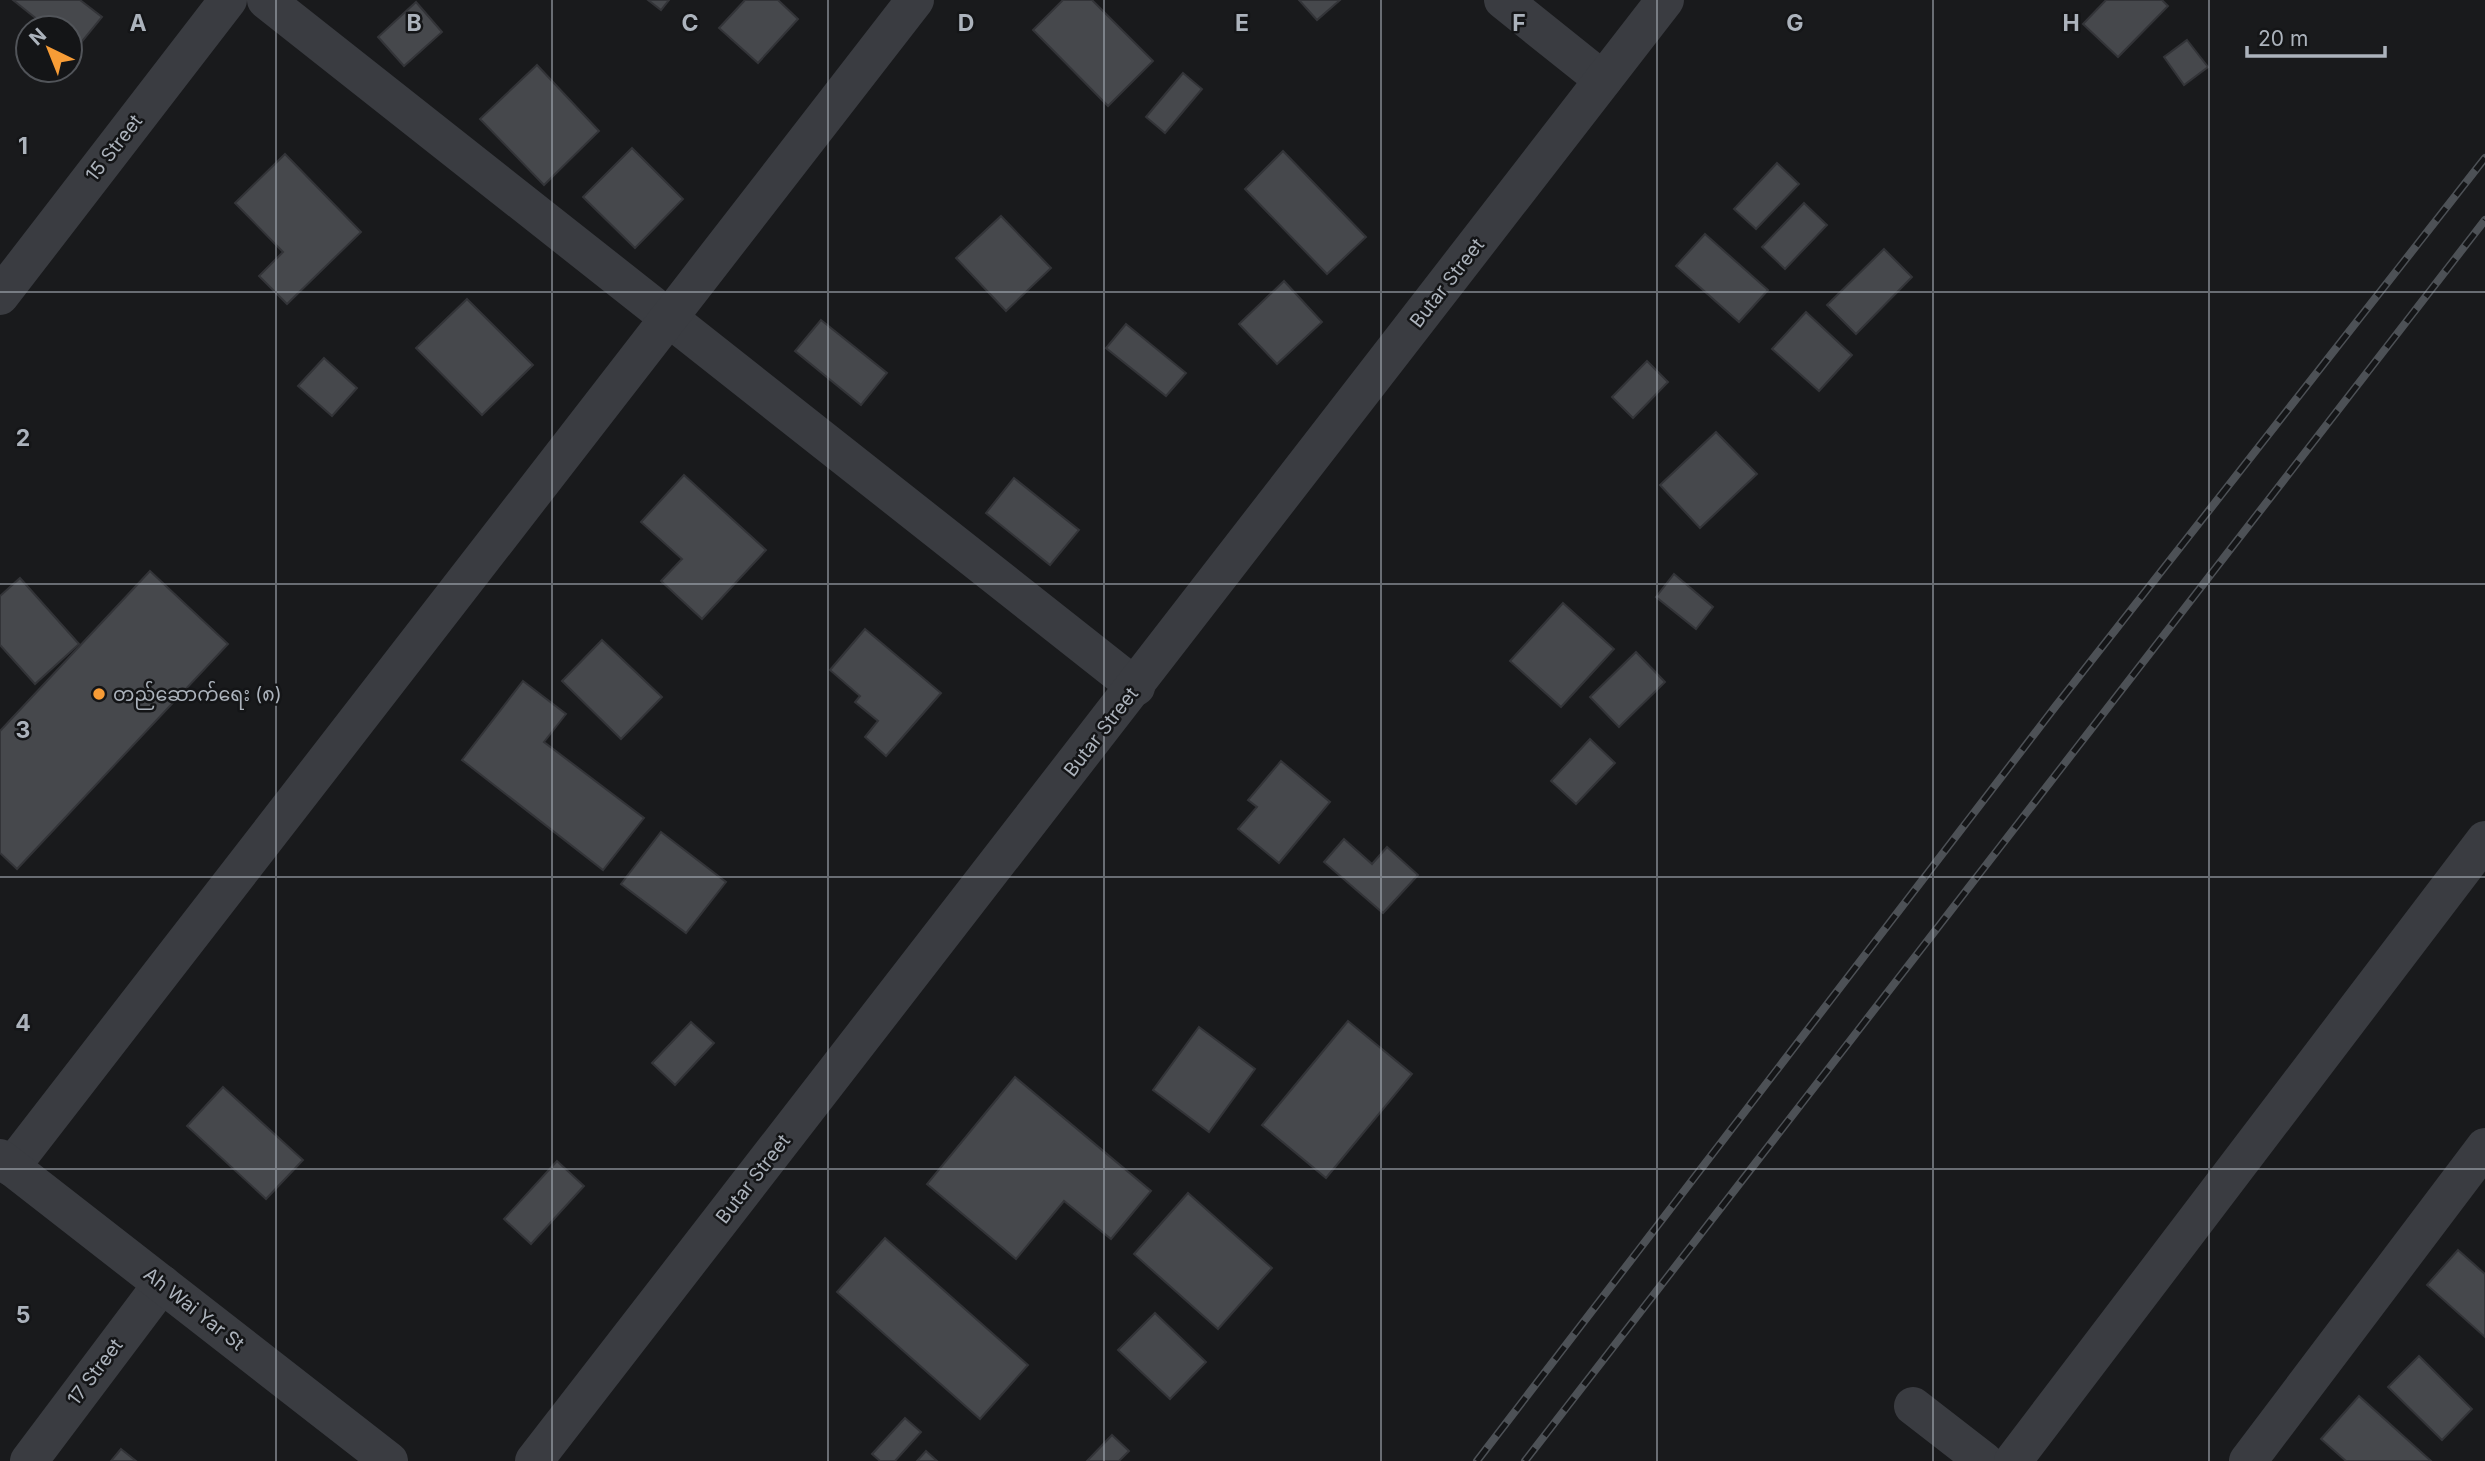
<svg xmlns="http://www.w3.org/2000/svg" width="2485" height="1461" font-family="Inter,'Noto Sans Myanmar',sans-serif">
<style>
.building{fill:#46484c;stroke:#333438;stroke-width:2}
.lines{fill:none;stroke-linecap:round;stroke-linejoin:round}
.minor{stroke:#3a3c41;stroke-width:38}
.tertiary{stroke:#3a3c41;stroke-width:38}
.rail-casing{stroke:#4d5156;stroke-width:8}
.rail{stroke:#141517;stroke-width:5;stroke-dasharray:16;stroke-linecap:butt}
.grid{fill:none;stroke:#acb3bc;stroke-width:2;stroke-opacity:0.55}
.poi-dot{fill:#f79c36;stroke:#141517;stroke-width:2.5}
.labels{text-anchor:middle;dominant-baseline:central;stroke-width:5;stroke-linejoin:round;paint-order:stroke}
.street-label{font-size:19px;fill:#acb3bc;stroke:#141517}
.poi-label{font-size:19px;fill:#acb3bc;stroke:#141517;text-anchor:start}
.grid-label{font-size:23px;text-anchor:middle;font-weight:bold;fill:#acb3bc;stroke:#141517;stroke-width:5;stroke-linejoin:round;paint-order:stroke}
</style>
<rect width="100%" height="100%" fill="#191a1c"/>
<g class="building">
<path d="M13 0H80L102 17 75 50 70 45V28H48Z"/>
<path d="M648 0H669L661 10Z"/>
<path d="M745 0H778L798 19 758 63 719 28Z"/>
<path d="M1063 0H1092L1153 61 1108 106 1033 30Z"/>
<path d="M1299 0H1340L1317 20Z"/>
<path d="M2106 0H2162L2168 6 2118 57 2083 24Z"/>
<path d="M416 2 442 32 404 66 378 37Z"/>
<path d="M2187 40 2208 67 2184 85 2164 57Z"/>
<path d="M537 65 599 131 544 185 480 119Z"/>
<path d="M1183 73 1202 89 1165 133 1146 117Z"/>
<path d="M632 148 683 199 635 248 583 197Z"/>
<path d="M1283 151 1366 237 1327 274 1245 189Z"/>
<path d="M285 154 361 232 287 304 259 276 283 252 235 203Z"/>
<path d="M1777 163 1799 184 1756 229 1734 209Z"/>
<path d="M1804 203 1827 225 1785 269 1762 247Z"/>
<path d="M1001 216 1051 268 1006 311 956 258Z"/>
<path d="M1705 234 1768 290 1739 322 1676 266Z"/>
<path d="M1884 249 1912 277 1856 334 1827 305Z"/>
<path d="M1284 281 1322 322 1277 364 1239 324Z"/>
<path d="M467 299 533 365 482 415 416 348Z"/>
<path d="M1806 312 1852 355 1819 391 1772 349Z"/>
<path d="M821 320 887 373 861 405 795 351Z"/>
<path d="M1126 324 1186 373 1166 396 1106 348Z"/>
<path d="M324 358 357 388 332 416 298 386Z"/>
<path d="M1647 361 1668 382 1633 418 1612 397Z"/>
<path d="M1716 432 1757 474 1700 528 1660 485Z"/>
<path d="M684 475 766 550 702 619 661 581 682 559 641 522Z"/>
<path d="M1014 478 1079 530 1050 565 986 513Z"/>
<path d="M150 571 228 644 17 869 0 853V731Z"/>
<path d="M1674 574 1713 607 1696 629 1656 597Z"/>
<path d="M20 578 79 644 35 684 0 645V596Z"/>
<path d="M1563 603 1614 649 1561 707 1510 661Z"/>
<path d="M865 629 941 693 886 756 865 737 878 721 855 702 860 696 830 670Z"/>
<path d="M602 640 662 697 621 739 562 681Z"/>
<path d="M1636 652 1665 682 1619 727 1590 697Z"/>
<path d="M523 681 566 714 544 742 644 818 603 870 462 760Z"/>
<path d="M1590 739 1615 763 1576 804 1551 781Z"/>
<path d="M1281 761 1330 802 1279 863 1238 829 1257 807 1248 800Z"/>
<path d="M661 832 726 882 686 933 621 884Z"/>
<path d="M1344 839 1372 864 1387 847 1418 875 1383 913 1324 862Z"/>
<path d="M1348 1021 1412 1074 1326 1178 1262 1125Z"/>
<path d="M691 1022 714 1043 675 1085 652 1063Z"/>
<path d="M1199 1027 1255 1069 1209 1132 1153 1090Z"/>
<path d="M1015 1077 1151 1191 1111 1239 1064 1201 1016 1259 927 1184Z"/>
<path d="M223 1087 303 1160 266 1199 187 1126Z"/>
<path d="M557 1161 584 1186 531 1244 504 1219Z"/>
<path d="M1188 1193 1272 1268 1218 1329 1134 1254Z"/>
<path d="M885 1238 1028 1365 980 1419 837 1292Z"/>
<path d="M2458 1250 2485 1274V1337L2427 1285Z"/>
<path d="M1155 1313 1206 1362 1170 1399 1118 1350Z"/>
<path d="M2419 1356 2472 1409 2442 1440 2388 1387Z"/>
<path d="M2359 1396 2431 1461H2346L2321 1439Z"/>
<path d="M905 1418 921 1432 895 1461H880L872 1454Z"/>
<path d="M1112 1435 1129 1451 1119 1461H1087Z"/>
<path d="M121 1449 136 1461H111Z"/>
<path d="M926 1451 937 1461H917Z"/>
</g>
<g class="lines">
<g class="minor">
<path d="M266 0 1136 687"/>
<path d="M1503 0 1603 80"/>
<path d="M0 296 228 0"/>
<path d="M11 1167 915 0"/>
<path d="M1913 1406 1984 1461"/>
<path d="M29 1461 162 1284"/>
<path d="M534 1461 1665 0"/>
<path d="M2013 1461 2485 840"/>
<path d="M2248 1461 2485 1147"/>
</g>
<path class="tertiary" d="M0 1158 389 1461"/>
<defs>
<g id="rail">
<path d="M1477 1461 2055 707 2485 158"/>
<path d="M1525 1461 2485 220"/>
</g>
</defs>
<use href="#rail" class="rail-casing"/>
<use href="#rail" class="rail"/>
</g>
<path class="grid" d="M276 0V1461M552 0V1461M828 0V1461M1104 0V1461M1381 0V1461M1657 0V1461M1933 0V1461M2209 0V1461M0 292H2485M0 584H2485M0 877H2485M0 1169H2485"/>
<circle class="poi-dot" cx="99" cy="694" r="7"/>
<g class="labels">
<g class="street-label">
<text transform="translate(114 148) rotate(-52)">15 Street</text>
<text transform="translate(1447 283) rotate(-52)">Butar Street</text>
<text transform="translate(1101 732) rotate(-52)">Butar Street</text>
<text transform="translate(753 1179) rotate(-52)">Butar Street</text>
<text transform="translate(194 1309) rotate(38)">Ah Wai Yar St</text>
<text transform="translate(95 1372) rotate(-53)">17 Street</text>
</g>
<g class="poi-label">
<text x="113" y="694">တည်ဆောက်ရေး (၈)</text>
</g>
</g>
<g class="grid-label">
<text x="138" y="31">A</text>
<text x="414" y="31">B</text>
<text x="690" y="31">C</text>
<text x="966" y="31">D</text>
<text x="1242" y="31">E</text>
<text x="1519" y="31">F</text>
<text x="1795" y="31">G</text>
<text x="2071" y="31">H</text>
<text x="23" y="154">1</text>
<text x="23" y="446">2</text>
<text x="23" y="738">3</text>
<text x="23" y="1031">4</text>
<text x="23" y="1323">5</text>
</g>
<g transform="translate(49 49) rotate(317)"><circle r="33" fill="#141517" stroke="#515459" stroke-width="2"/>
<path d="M0-5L12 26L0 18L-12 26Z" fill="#f79c36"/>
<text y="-10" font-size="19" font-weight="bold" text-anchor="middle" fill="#acb3bc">N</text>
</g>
<path d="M2247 46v10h138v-10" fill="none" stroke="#acb3bc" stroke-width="3.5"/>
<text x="2258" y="46" font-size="21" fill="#acb3bc" stroke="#141517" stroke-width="5" paint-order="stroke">20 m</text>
</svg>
